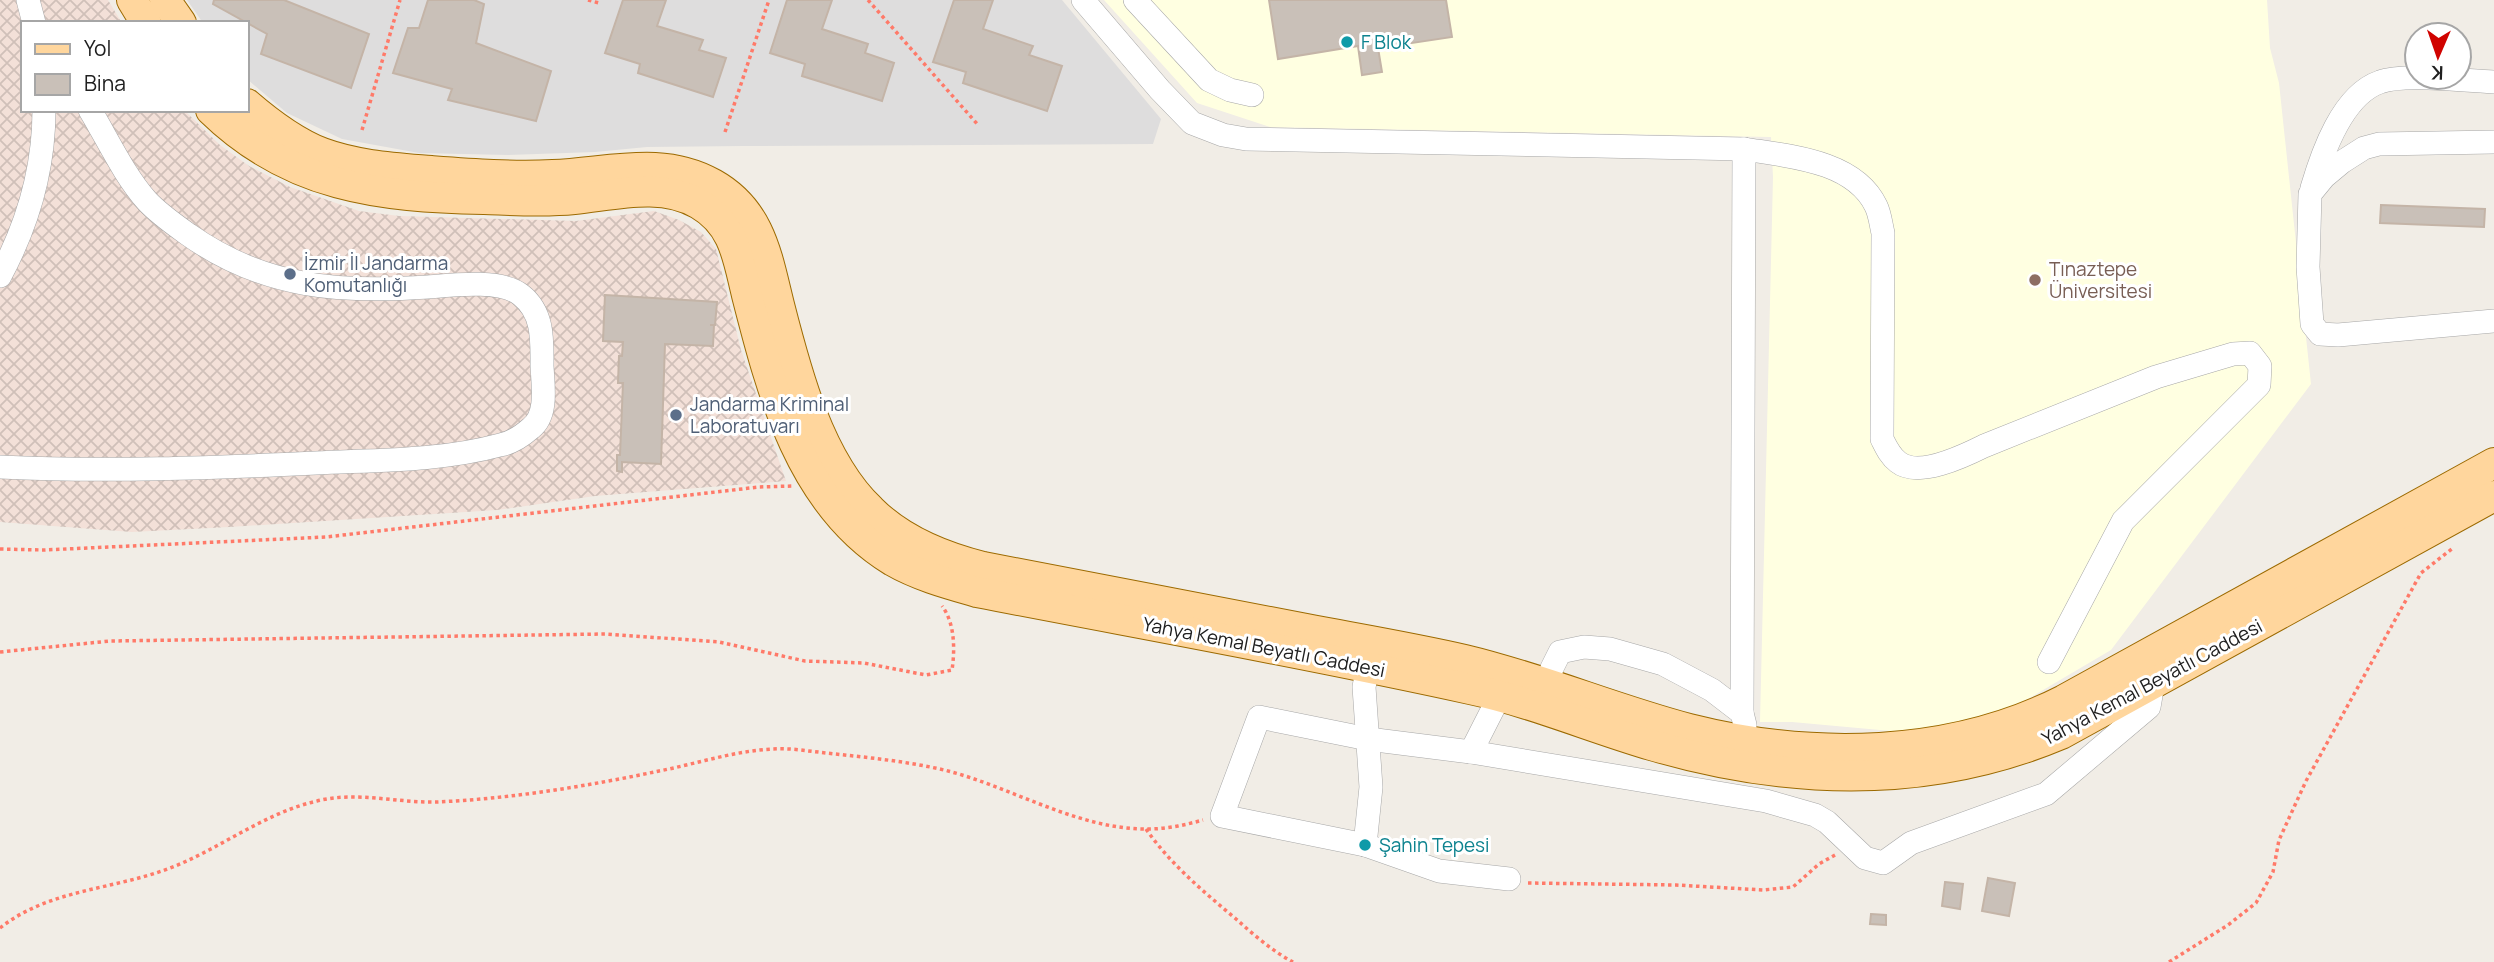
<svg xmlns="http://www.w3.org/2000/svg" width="2494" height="962" font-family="Manrope,sans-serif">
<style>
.residential{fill:#dedddd}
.education{fill:#ffffe1}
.military{fill:url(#military-cross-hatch)}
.building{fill:#c9c0b8;stroke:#c4b4a7;stroke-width:2}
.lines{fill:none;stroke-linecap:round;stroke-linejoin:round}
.minor-casing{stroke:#a7a7a7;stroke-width:24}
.major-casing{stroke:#9c6a00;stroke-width:32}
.path{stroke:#ff7a69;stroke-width:3.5;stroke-dasharray:3.5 3.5;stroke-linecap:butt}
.minor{stroke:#fff;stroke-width:23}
.major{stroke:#ffd69d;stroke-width:30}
.culture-dot{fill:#0f9aa8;stroke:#fff;stroke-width:2.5}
.service-dot{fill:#5c6f8a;stroke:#fff;stroke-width:2.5}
.education-dot{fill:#8d6e63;stroke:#fff;stroke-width:2.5}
.labels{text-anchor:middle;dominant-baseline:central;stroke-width:6;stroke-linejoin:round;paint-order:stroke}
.culture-label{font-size:19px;fill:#0d838f;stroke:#fff;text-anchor:start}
.service-label{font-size:19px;fill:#4e5e75;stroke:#fff;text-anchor:start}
.education-label{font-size:19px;fill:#785e54;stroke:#fff;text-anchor:start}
.street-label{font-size:19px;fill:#202020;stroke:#fff}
</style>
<defs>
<pattern id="military-cross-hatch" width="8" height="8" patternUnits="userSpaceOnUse" patternTransform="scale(1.75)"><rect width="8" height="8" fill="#f3e0d8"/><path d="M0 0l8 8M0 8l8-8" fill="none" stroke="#d0c0b9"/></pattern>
</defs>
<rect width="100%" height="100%" fill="#f1ede6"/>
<path class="residential" d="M187 0H1062L1161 119 1153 144 743 146 647 147 595 152 508 155 419 153 342 139 287 113 247 79V23H203Z"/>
<path class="education" d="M1104 0H2267L2270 48 2279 83 2311 384 2111 650 1997 717 1902 732 1792 722H1760L1773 177 1771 137 1270 127 1197 103Z"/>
<path class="military" d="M0 0H108L122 23H23V110H184L220 145 249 166 290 187 359 211 399 216 576 221 654 211 679 220 701 232 716 249 741 350 786 481 595 496 497 510 229 527 132 532 0 522Z"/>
<g class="building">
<path d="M214 0H284L369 34 351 88 261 54 267 34 213 4Z"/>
<path d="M428 0H474L484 4 476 43 551 71 536 121 448 100 452 89 393 73 408 28H419Z"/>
<path d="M623 0H666L657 26 703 40 699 50 726 58 713 97 638 73 640 64 605 53Z"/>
<path d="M787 0H832L822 29 868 44 865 53 894 63 882 101 802 76 805 64 770 53Z"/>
<path d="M954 0H993L983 29 1033 46 1029 55 1062 66 1047 111 963 83 966 72 933 62Z"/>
<path d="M1269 0H1446L1452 37 1378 48 1382 72 1362 75 1358 46 1278 59Z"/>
<path d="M2381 205 2485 209 2484 227 2380 223Z"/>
<path d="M605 295 717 302 715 325H710H714L713 346 665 344 661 464 622 462V472L617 471V455H620L623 383H618L619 356H622L623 342 603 341Z"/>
<path d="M1988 878 2015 883 2009 916 1982 911Z"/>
<path d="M1945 882 1963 884 1960 909 1942 906Z"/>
<path d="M1871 914 1886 915V925L1870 924Z"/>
</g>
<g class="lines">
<defs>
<g id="minor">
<path d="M28 0 34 23"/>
<path d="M1083 0 1160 90 1192 123 1223 135 1246 139 1744 149C1787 156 1854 160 1876 206 1880 214 1881 225 1883 233L1882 439C1886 447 1890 456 1898 462 1918 478 1964 456 1984 446L2156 377 2233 354 2250 353 2260 366 2259 385 2123 521 2049 662"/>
<path d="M1135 0 1209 80 1230 90 1252 95"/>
<path d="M2494 142 2379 144 2364 148 2342 162 2324 177 2310 194 2308 267 2312 324 2320 334 2338 335 2494 321"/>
<path d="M2312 188C2322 154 2342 95 2380 82 2404 73 2466 81 2494 82"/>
<path d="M0 276C28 224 44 171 44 110"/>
<path d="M0 467C105 472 211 468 316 463 377 460 441 461 500 445 511 443 522 436 531 428 548 415 543 386 542 366 542 341 544 313 521 295 502 279 452 285 428 287 339 293 264 288 189 235 175 225 159 214 147 201 124 175 108 140 90 110"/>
<path d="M1544 698 1552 668 1560 652 1584 647 1610 649 1663 664 1712 690 1742 713 1745 725"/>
<path d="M1742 713 1744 149"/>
<path d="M1471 752 1500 695"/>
<path d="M1365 845 1371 787 1364 687 1368 666"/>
<path d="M1509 879 1439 871 1365 845 1222 816 1259 717 1368 739 1471 752 1766 801 1815 815 1827 822 1865 858 1883 863 1911 843 2046 794 2149 707 2153 684"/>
</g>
<g id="major">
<path d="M132 0 146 23"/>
<path d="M165 0 181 23"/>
<path d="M247 104C269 123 294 142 322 153 357 166 395 168 431 171 472 174 512 177 553 175 608 173 662 155 713 184 761 211 767 257 779 305 796 372 819 461 871 510 901 540 943 557 983 567 1091 588 1198 608 1306 629 1359 639 1413 648 1465 660 1541 678 1613 709 1689 729 1812 760 1950 758 2064 700L2494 463"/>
<path d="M211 110C290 187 379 197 484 199 514 200 545 202 574 199 615 195 661 182 699 204 735 225 738 259 747 295 772 393 801 505 893 561 919 576 949 584 977 592 1142 624 1307 653 1470 689 1532 702 1590 727 1651 745 1788 785 1928 790 2061 734L2494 496"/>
</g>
</defs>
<use href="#minor" class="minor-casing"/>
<use href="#major" class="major-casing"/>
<g class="path">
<path d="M588 0 599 3"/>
<path d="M868 0 979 126"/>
<path d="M362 130 400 0"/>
<path d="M725 132 769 0"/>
<path d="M0 549 44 550 326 537 759 487 793 486"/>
<path d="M0 652 110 641 606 634 719 642 805 661 864 663 926 675 952 670C955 650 955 623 942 606"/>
<path d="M1146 829C1171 865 1203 891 1236 919 1253 934 1272 951 1293 962"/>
<path d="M1528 883 1676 885 1763 890 1793 887 1819 864 1835 855"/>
<path d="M0 928C49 889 113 890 170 868 220 849 264 813 317 801 356 791 397 803 436 802 509 799 588 786 659 771 706 762 753 744 801 750 848 756 897 759 944 770 1010 786 1078 830 1148 829 1167 829 1185 825 1203 820"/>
<path d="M2169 962 2228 925 2256 903 2273 872 2279 840 2306 781 2421 573 2453 548"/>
</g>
<use href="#minor" class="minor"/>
<use href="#major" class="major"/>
</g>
<g class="culture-dot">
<circle cx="1347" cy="42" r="7"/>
<circle cx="1365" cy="845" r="7"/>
</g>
<g class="service-dot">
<circle cx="290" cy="274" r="7"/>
<circle cx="676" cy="415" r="7"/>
</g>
<circle class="education-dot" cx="2035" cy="280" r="7"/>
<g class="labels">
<g class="culture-label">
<text x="1361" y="42">F Blok</text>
<text x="1379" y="845">Şahin Tepesi</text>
</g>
<g class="service-label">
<text x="304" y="263">İzmir İl Jandarma<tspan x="304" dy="22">Komutanlığı</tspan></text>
<text x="690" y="404">Jandarma Kriminal<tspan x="690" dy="22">Laboratuvarı</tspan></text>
</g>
<g class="education-label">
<text x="2049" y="269">Tınaztepe<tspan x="2049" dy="22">Üniversitesi</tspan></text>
</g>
<g class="street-label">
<text transform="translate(1264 647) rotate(11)">Yahya Kemal Beyatlı Caddesi</text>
<text transform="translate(2152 682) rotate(-28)">Yahya Kemal Beyatlı Caddesi</text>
</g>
</g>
<rect x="21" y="21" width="228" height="91" fill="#ffffff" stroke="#a6a6a6" stroke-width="2"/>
<rect x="35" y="44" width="35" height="10" fill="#ffd69d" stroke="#a6a6a6" stroke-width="2"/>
<text x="84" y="56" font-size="21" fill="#202020">Yol</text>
<rect x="35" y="74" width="35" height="21" fill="#c9c0b8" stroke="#a6a6a6" stroke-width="2"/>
<text x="84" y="91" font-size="21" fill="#202020">Bina</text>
<g transform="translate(2438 56) rotate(182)"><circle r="33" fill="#ffffff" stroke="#a6a6a6" stroke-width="2"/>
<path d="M0-5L12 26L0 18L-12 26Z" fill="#d00300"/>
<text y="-10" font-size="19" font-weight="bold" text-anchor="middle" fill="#202020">K</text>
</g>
</svg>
